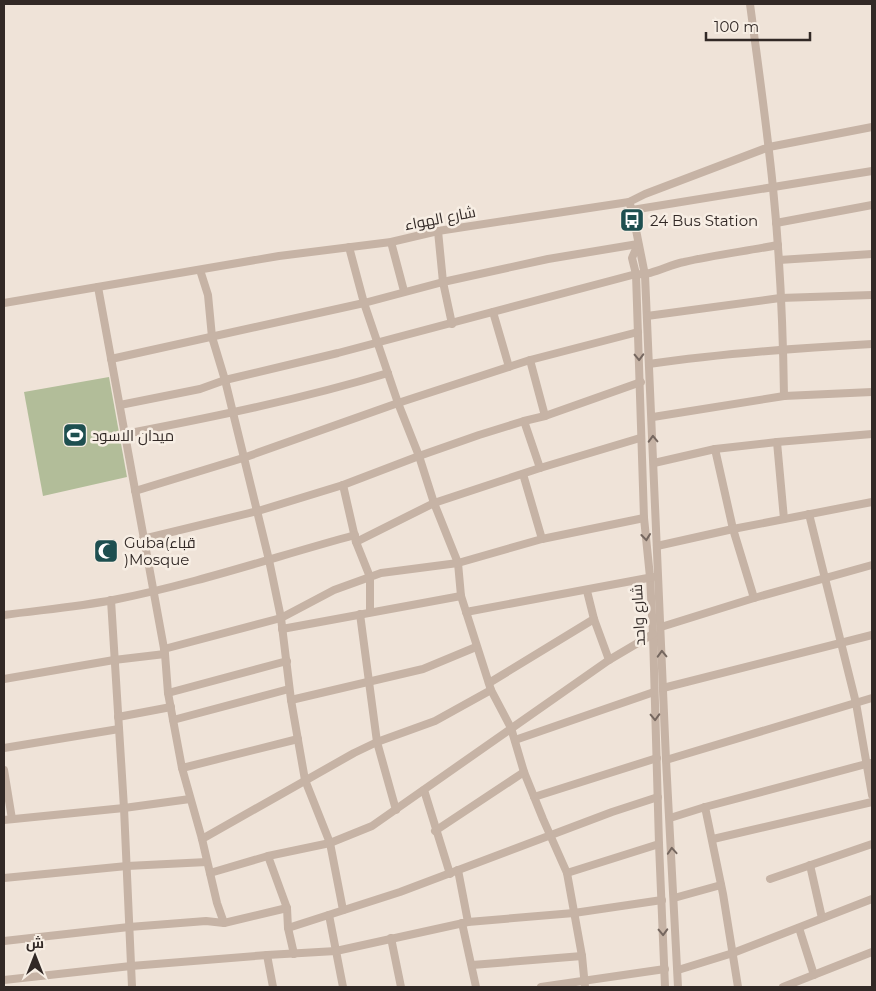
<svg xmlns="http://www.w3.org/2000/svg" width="876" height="991" font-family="Montserrat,Cairo,sans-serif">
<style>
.green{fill:#b2bd99}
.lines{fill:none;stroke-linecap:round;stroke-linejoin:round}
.minor{stroke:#c6b3a5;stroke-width:8}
.oneway{stroke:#75675f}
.labels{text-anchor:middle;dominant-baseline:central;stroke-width:5;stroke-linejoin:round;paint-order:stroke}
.street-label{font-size:15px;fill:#322926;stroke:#f7eee4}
.poi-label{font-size:15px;fill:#322926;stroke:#f7eee4;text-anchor:start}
</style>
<rect width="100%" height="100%" fill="#efe3d8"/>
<path class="green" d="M109 377 127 477 43 496 24 392Z"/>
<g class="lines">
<g class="minor">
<path d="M750 4C758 65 767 127 773 188 780 257 783 327 784 396"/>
<path d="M629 202 632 210 645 275 666 760 678 987"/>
<path d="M632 210 872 171"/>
<path d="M776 223 872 205"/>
<path d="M438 231 443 282 452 324"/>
<path d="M391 242 404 291"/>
<path d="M638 244 632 258 636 274 644 518 650 577 653 634 659 844 665 987"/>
<path d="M349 247 364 303 398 403 419 456 434 503 458 563 461 596 491 690 511 728 524 772 543 819 567 873 582 956 585 987"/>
<path d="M779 260 872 254"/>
<path d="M200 270 208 295 212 337 225 380 269 560 281 618 291 700 305 780 330 843 343 910"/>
<path d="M98 287 165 654 168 693 182 768 202 839 217 903 224 923"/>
<path d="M4 303 279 256 391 242 438 231 629 202 645 194 769 147 872 127"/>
<path d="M493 312 509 367"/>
<path d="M647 316 780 298 872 295"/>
<path d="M111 359 364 303 443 282 548 259 638 244"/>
<path d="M530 360 545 416"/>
<path d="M649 364C724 353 797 348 872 344"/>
<path d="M120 405 200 389 225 380 338 353 636 274C651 276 668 265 684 262 715 255 747 251 778 245"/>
<path d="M653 417 784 396 872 392"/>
<path d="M524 421 540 468"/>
<path d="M125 434C213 417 302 399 388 373"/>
<path d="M777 442 784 519"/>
<path d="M715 449 733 529 754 598"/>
<path d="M654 463 715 449 777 442 872 434"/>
<path d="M523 474 542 539"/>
<path d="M343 485 356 542 370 577V612"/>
<path d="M135 491 243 458 398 403 530 360 638 332"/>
<path d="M809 514 856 703 872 795"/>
<path d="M143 539 258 511 343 485 419 456 479 435 524 421 545 416 641 382"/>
<path d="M356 542 434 503 540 468 640 438"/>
<path d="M657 546 733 529 872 502"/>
<path d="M587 591 594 619 609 660"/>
<path d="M111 600 124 808 132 987"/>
<path d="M466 612 653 577"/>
<path d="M360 614 377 742 396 810"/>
<path d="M4 615C40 610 77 607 113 600 195 584 274 557 355 535"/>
<path d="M661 627 754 598 872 565"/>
<path d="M282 629 461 596"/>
<path d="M164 649 281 618 334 590 381 573 458 563 542 539 644 518"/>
<path d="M4 679 114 660 165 654"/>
<path d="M489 683 594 619"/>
<path d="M663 688 872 635"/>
<path d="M168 693 287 661"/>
<path d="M291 700 423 669 476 647"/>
<path d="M118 717 171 707"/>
<path d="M173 720 289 689"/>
<path d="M515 740 654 692"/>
<path d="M4 748 119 729"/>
<path d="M666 760 872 698"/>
<path d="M182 768 298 739"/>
<path d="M4 770 12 819"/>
<path d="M424 790 450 874"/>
<path d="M534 797 657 758"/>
<path d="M705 807 723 894 738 987"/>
<path d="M670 818 705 807 870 763"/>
<path d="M4 820 124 808 190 799"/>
<path d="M435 831 524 772"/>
<path d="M202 839 354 753 377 742 435 721 491 690"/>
<path d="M713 839 872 802"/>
<path d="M268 856 287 908 288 928 294 954"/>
<path d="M810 865 822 918"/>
<path d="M458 870 468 922"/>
<path d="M210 873 268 856 330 843 372 826 609 660 653 634"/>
<path d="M567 873 659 844"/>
<path d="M4 878 127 866 207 862"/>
<path d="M770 879 872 844"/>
<path d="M674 898 721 885"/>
<path d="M329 915 343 987"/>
<path d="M462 923 476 987"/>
<path d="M288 928 400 892 612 812 658 797"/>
<path d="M799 928 814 975"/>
<path d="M391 938 401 987"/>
<path d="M4 941 129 927 206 921 224 923 287 908"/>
<path d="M267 955 273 987"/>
<path d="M472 965 582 956"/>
<path d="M678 970 733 953 872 899"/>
<path d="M4 980 131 966 267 955 336 951 468 922 574 913 662 900"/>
<path d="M541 987 665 969"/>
<path d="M783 987 872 952"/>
</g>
</g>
<defs><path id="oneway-chevron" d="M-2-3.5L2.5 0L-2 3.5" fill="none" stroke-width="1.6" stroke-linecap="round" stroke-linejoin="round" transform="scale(1.25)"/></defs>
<g class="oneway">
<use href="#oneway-chevron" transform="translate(639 357) rotate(88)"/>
<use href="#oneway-chevron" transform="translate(653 439) rotate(-92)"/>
<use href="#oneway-chevron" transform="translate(646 537) rotate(84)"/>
<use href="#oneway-chevron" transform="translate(662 654) rotate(-92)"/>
<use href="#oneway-chevron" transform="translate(655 717) rotate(88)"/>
<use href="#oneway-chevron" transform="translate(672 851) rotate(-94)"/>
<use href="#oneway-chevron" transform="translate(663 932) rotate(88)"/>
</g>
<defs>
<symbol id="bus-square" viewBox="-11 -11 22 22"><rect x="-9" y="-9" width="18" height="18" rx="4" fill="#1e4f50" stroke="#f7eee4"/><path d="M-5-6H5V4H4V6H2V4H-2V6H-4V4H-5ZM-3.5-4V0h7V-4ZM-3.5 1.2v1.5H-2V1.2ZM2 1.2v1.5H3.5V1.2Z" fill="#fff"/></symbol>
<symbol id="stadium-square" viewBox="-11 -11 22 22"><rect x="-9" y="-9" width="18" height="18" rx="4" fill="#1e4f50" stroke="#f7eee4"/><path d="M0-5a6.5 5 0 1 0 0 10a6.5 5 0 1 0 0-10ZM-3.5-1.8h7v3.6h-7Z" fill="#fff"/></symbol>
<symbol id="mosque-square" viewBox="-11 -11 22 22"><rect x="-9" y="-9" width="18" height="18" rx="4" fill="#1e4f50" stroke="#f7eee4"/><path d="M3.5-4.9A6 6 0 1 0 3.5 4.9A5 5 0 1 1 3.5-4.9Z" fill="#fff"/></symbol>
</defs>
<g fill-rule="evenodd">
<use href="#bus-square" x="618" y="206" width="28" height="28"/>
<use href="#stadium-square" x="61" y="421" width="28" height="28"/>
<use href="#mosque-square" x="92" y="537" width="28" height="28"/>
</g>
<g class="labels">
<g class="street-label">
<text transform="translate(440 218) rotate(-11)">شارع الهواء</text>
<text transform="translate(638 615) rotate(-93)">شارع واحد</text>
</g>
<g class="poi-label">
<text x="650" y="220">24 Bus Station</text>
<text x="92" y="435">ميدان الاسود</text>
<text x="124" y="542">Guba(قباء<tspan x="124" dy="17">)Mosque</tspan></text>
</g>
</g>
<rect width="876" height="991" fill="none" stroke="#322926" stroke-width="10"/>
<g transform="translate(35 956)" stroke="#f7eee4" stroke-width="4" paint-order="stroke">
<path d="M0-4L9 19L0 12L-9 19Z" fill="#322926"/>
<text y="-8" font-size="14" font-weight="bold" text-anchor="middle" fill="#322926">ش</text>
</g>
<path d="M706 32v8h104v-8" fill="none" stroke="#322926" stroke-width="2.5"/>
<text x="714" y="32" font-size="15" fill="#322926" stroke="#f7eee4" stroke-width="4" paint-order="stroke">100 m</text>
</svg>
